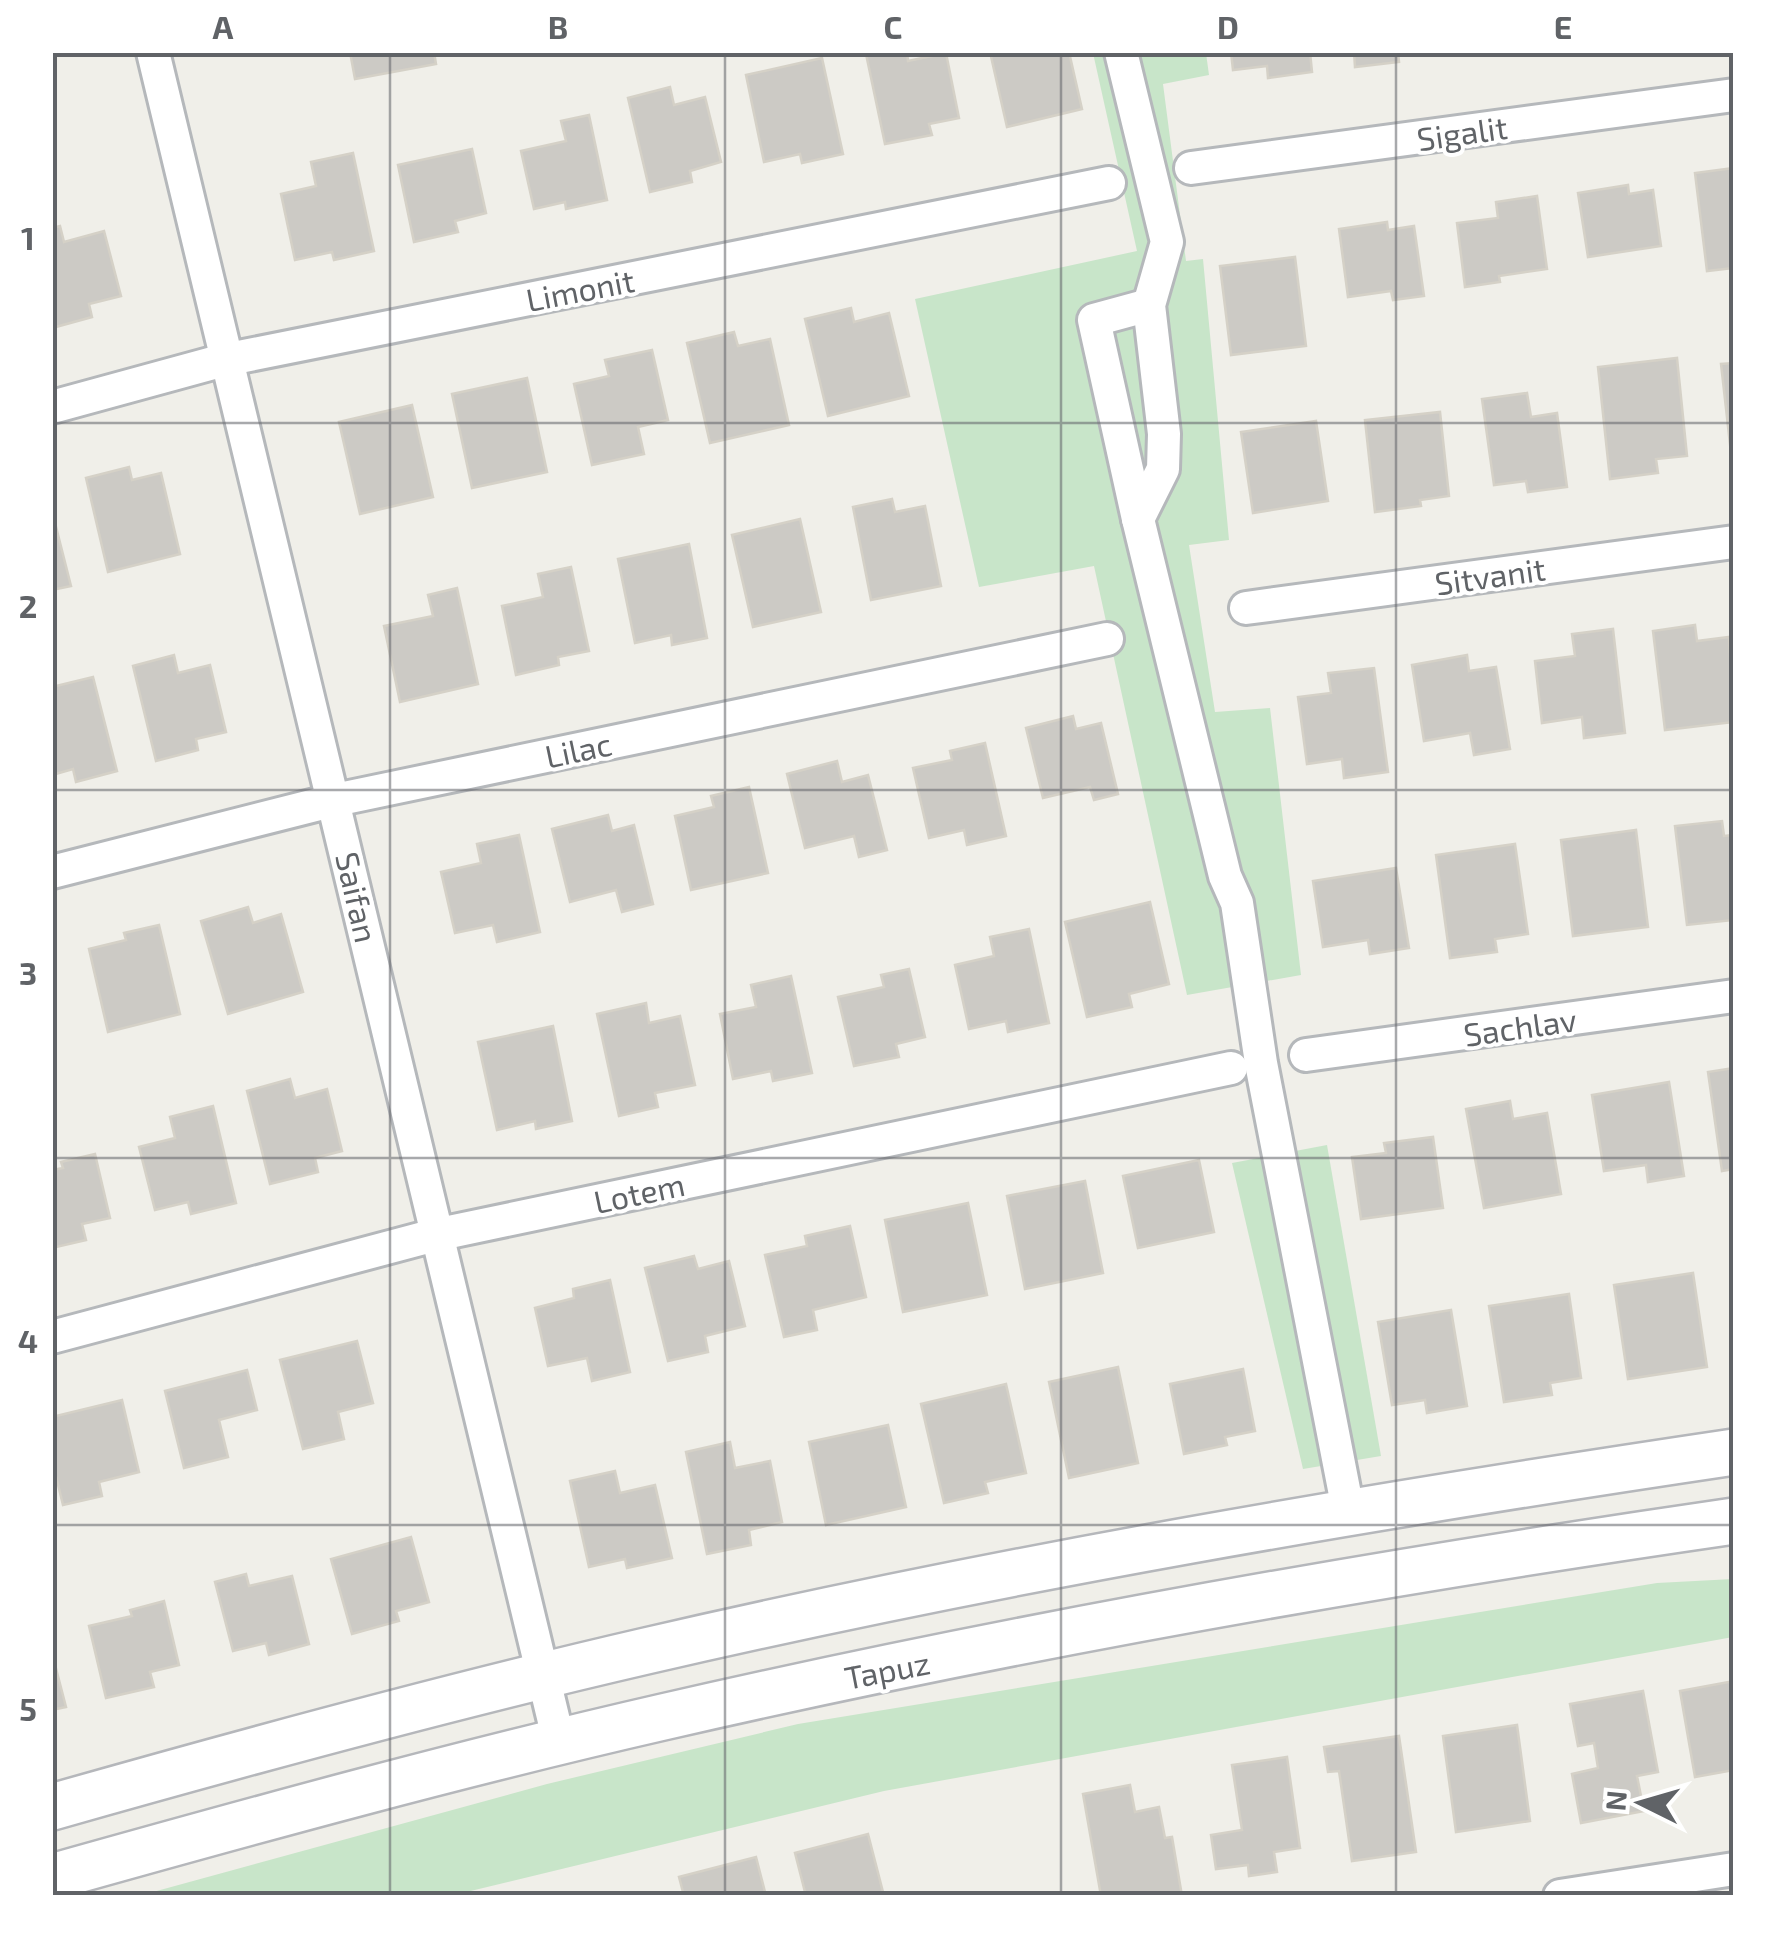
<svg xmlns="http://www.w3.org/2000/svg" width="1786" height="1948" font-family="'Exo 2',sans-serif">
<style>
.green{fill:#c8e5c9}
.building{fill:#cccac5;stroke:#d5d1c7;stroke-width:2.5}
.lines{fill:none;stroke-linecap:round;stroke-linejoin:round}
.street-casing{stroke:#b5b8bb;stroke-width:38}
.secondary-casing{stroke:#b5b7bb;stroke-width:50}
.street{stroke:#fff;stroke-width:32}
.secondary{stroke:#fff;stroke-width:45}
.grid{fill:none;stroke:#606367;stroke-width:2.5;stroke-opacity:0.55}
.labels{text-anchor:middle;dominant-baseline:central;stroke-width:8;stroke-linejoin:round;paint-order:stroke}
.street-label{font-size:32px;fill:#606367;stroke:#fff}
.neatline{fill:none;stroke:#606367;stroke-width:4}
.grid-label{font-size:32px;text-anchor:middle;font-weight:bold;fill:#606367}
</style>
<rect width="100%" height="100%" fill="#f0efe9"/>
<g class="green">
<path d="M1093 53H1206L1209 75 1163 84 1186 261 1203 259 1229 540 1189 545 1215 712 1270 708 1301 975 1187 995 1094 566 979 587 915 299 1137 251Z"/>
<path d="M1327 1145 1381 1456 1303 1469 1232 1163Z"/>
<path d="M1733 1579V1637L884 1791 454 1895H142L547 1784 798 1724 1657 1583Z"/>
</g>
<g class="building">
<path d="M350 52H434L436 64 355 79Z"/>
<path d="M907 52 908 61 946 53 959 118 929 124 932 135 885 144 866 54Z"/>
<path d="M990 52H1069L1082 109 1007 127Z"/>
<path d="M1231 52H1310L1312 72 1268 78 1267 66 1233 70Z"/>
<path d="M1354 52H1398L1399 62 1355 67Z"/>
<path d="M822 58 843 154 802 163 800 154 764 162 746 75Z"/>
<path d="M670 87 674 105 705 97 721 162 690 171 692 182 650 192 628 98Z"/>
<path d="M589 115 607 200 566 209 565 202 534 209 521 151 566 141 561 121Z"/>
<path d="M472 149 486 213 455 221 458 232 414 242 398 165Z"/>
<path d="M353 153 374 251 334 260 332 252 295 260 281 194 316 186 311 162Z"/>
<path d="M1734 168V268L1707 271 1695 173Z"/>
<path d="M1628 185 1629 194 1653 190 1661 246 1588 257 1578 193Z"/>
<path d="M1537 196 1547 269 1499 276 1500 282 1465 287 1457 223 1498 218 1496 202Z"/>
<path d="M1387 222 1388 230 1414 226 1424 296 1393 300 1391 291 1348 297 1339 229Z"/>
<path d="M60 226 64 242 104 231 121 296 89 304 92 317 52 328V228Z"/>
<path d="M1295 257 1306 346 1231 355 1220 266Z"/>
<path d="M851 308 854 322 889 313 909 396 828 416 805 319Z"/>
<path d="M734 332 738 346 770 339 789 425 710 443 687 343Z"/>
<path d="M652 350 668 420 638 427 644 454 592 465 574 384 609 376 605 360Z"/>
<path d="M1677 358 1687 456 1656 459 1658 473 1610 479 1598 367Z"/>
<path d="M1734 363V462H1732L1721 364Z"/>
<path d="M527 378 547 472 472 488 452 394Z"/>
<path d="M1527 393 1531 417 1557 413 1567 487 1528 492 1526 481 1494 485 1482 399Z"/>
<path d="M412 405 433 497 360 514 339 422Z"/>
<path d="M1440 412 1449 496 1420 500 1421 506 1375 512 1365 420Z"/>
<path d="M1316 421 1328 501 1253 513 1241 432Z"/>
<path d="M129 467 132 480 161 473 180 554 108 572 86 478Z"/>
<path d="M892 499 895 512 925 506 941 586 871 600 853 507Z"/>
<path d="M52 511 71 586 52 590Z"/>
<path d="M800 519 821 612 753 627 732 535Z"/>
<path d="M689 544 707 638 672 645 671 635 635 643 618 559Z"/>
<path d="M571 567 589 651 558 657 559 665 516 675 502 606 543 597 538 574Z"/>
<path d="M457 588 478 684 400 702 384 626 433 616 428 595Z"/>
<path d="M1695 625 1697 641 1729 637 1734 722 1665 730 1653 631Z"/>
<path d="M1613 629 1625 733 1584 738 1582 717 1542 723 1535 661 1575 656 1572 634Z"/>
<path d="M174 655 178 673 210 665 226 732 196 739 198 750 156 761 133 666Z"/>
<path d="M1467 655 1469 671 1496 667 1510 749 1474 755 1470 733 1424 741 1412 665Z"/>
<path d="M1374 668 1388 772 1344 778 1342 759 1307 764 1298 697 1331 693 1328 673Z"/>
<path d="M93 677 117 771 76 782 73 769 52 775V687Z"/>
<path d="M1073 716 1076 729 1101 723 1118 794 1094 800 1090 787 1043 798 1026 728Z"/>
<path d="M985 743 1006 836 967 845 964 830 929 838 913 768 952 760 950 751Z"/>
<path d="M837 761 842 782 868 775 887 850 859 857 854 836 805 848 787 774Z"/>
<path d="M749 787 768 873 691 890 675 816 714 807 711 796Z"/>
<path d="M608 815 612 831 634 825 653 904 622 912 616 890 570 902 552 829Z"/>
<path d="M1722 821 1724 836 1734 835V920L1687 925 1675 826Z"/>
<path d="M1636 830 1648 927 1573 936 1561 840Z"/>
<path d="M519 835 540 932 497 942 493 925 455 933 441 872 481 863 477 844Z"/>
<path d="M1515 844 1528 934 1495 939 1497 952 1450 958 1436 855Z"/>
<path d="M1396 868 1409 948 1370 954 1368 940 1323 947 1313 881Z"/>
<path d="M1150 902 1169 984 1129 994 1132 1007 1087 1017 1065 922Z"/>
<path d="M248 907 253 923 281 914 303 992 228 1014 201 921Z"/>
<path d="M159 925 180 1014 108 1032 89 949 126 940 124 933Z"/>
<path d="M1029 929 1049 1023 1008 1032 1006 1021 969 1029 955 965 994 956 990 937Z"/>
<path d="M909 969 925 1037 896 1044 899 1057 854 1066 838 997 884 987 881 975Z"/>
<path d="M791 976 812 1073 773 1081 771 1071 733 1079 720 1014 756 1007 751 985Z"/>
<path d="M646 1003 649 1023 680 1016 695 1085 655 1093 658 1107 619 1116 597 1014Z"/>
<path d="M553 1026 572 1121 536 1129 535 1121 497 1130 478 1042Z"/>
<path d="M1734 1068V1169L1722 1171 1708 1072Z"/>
<path d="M290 1079 295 1098 327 1089 342 1151 315 1158 318 1172 270 1184 247 1091Z"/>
<path d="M1669 1082 1684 1176 1648 1182 1646 1165 1604 1171 1592 1095Z"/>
<path d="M1510 1101 1513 1119 1547 1113 1561 1194 1484 1208 1466 1109Z"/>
<path d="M213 1106 236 1203 191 1214 188 1202 155 1210 139 1147 175 1138 170 1117Z"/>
<path d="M1433 1137 1443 1208 1361 1219 1352 1157 1386 1153 1384 1143Z"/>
<path d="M95 1154 110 1218 82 1224 86 1240 52 1248V1170L63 1168 61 1162Z"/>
<path d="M1199 1160 1214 1232 1138 1248 1123 1176Z"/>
<path d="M1085 1181 1103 1273 1025 1289 1007 1196Z"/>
<path d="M968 1203 987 1295 903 1312 885 1220Z"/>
<path d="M850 1226 866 1297 813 1310 817 1330 784 1337 765 1255 807 1246 805 1236Z"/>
<path d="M694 1256 698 1269 729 1261 745 1326 705 1336 708 1352 668 1361 645 1268Z"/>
<path d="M1693 1273 1707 1367 1628 1379 1614 1285Z"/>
<path d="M610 1280 630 1372 592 1381 587 1358 548 1366 535 1308 574 1298 573 1289Z"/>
<path d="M1569 1294 1581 1378 1550 1383 1552 1395 1504 1402 1489 1306Z"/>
<path d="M1451 1310 1467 1406 1427 1413 1425 1400 1392 1405 1378 1322Z"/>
<path d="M357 1341 373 1403 338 1412 344 1439 303 1449 280 1360Z"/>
<path d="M1118 1367 1138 1463 1069 1478 1049 1382Z"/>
<path d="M1243 1369 1255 1431 1225 1437 1227 1445 1184 1454 1170 1384Z"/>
<path d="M247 1370 257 1410 219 1420 228 1457 184 1468 165 1391Z"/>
<path d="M1006 1384 1026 1473 985 1482 988 1493 944 1503 921 1404Z"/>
<path d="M122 1400 139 1472 99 1482 102 1496 63 1505 52 1460V1417Z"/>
<path d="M888 1425 906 1507 826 1525 809 1442Z"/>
<path d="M730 1442 735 1468 770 1461 782 1522 749 1530 751 1545 707 1554 686 1452Z"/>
<path d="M615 1471 620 1493 655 1485 672 1558 627 1568 625 1559 589 1567 570 1481Z"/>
<path d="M411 1537 429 1602 396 1611 399 1621 352 1634 331 1559Z"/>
<path d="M246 1574 249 1586 292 1576 309 1644 269 1655 266 1643 233 1651 215 1582Z"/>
<path d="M164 1601 179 1665 150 1672 154 1687 106 1698 89 1626 132 1616 130 1610Z"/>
<path d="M52 1653 66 1707 52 1710Z"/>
<path d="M1734 1681V1770L1695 1777 1680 1691Z"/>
<path d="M1643 1691 1658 1772 1637 1776 1644 1811 1581 1823 1572 1774 1598 1768 1594 1743 1578 1746 1570 1704Z"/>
<path d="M1517 1725 1530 1821 1456 1832 1443 1736Z"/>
<path d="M1399 1736 1416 1852 1352 1861 1339 1771 1328 1772 1324 1747Z"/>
<path d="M1287 1757 1300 1848 1274 1852 1277 1872 1249 1876 1248 1865 1216 1869 1211 1835 1242 1830 1232 1765Z"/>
<path d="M1130 1785 1135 1812 1159 1807 1165 1838 1172 1837 1182 1896H1101L1083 1794Z"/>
<path d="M868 1834 884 1896H806L795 1853Z"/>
<path d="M756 1857 766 1896H684L679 1877Z"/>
</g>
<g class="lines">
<defs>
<g id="street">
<path d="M153 52 559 1742"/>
<path d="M1121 52 1167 242 1149 305 1164 434 1163 469 1138 519 1225 876 1237 903 1261 1063 1349 1515"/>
<path d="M1191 168 1734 95"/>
<path d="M52 407 224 360 1109 183"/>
<path d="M1138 519 1094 320 1149 305"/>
<path d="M1246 608 1734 542"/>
<path d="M52 872 335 800 1107 639"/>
<path d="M1306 1055 1734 996"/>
<path d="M52 1337 435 1235 1231 1068"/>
<path d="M1560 1896 1734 1869"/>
</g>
<g id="secondary">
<path d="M52 1807C249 1751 447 1697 646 1651 1004 1568 1370 1506 1734 1452"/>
<path d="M52 1877C255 1820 458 1764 663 1717 1015 1636 1375 1573 1734 1521"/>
</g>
</defs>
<use href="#street" class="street-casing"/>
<use href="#secondary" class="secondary-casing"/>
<use href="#street" class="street"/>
<use href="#secondary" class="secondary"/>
</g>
<path class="grid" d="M390 52V1896M725 52V1896M1061 52V1896M1396 52V1896M52 423H1734M52 790H1734M52 1158H1734M52 1525H1734"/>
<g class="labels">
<g class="street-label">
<text transform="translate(1462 132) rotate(-8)">Sigalit</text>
<text transform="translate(580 289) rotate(-11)">Limonit</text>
<text transform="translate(1490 575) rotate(-8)">Sitvanit</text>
<text transform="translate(578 749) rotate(-12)">Lilac</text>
<text transform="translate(358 897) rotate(77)">Saifan</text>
<text transform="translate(1520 1026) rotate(-8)">Sachlav</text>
<text transform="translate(639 1192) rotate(-12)">Lotem</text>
<text transform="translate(887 1669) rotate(-11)">Tapuz</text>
</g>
</g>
<rect width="1786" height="1948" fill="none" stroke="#ffffff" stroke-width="110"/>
<g transform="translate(1641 1803) rotate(275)" stroke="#ffffff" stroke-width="8" paint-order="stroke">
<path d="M0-8L18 38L0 25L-18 38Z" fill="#606367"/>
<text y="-15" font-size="28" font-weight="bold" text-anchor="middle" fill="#606367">N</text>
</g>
<rect x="55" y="55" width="1676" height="1838" class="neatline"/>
<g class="grid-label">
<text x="223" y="39">A</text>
<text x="558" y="39">B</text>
<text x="893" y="39">C</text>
<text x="1228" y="39">D</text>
<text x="1563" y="39">E</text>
<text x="28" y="250">1</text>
<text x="28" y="618">2</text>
<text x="28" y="985">3</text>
<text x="28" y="1353">4</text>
<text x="28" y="1721">5</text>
</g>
</svg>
